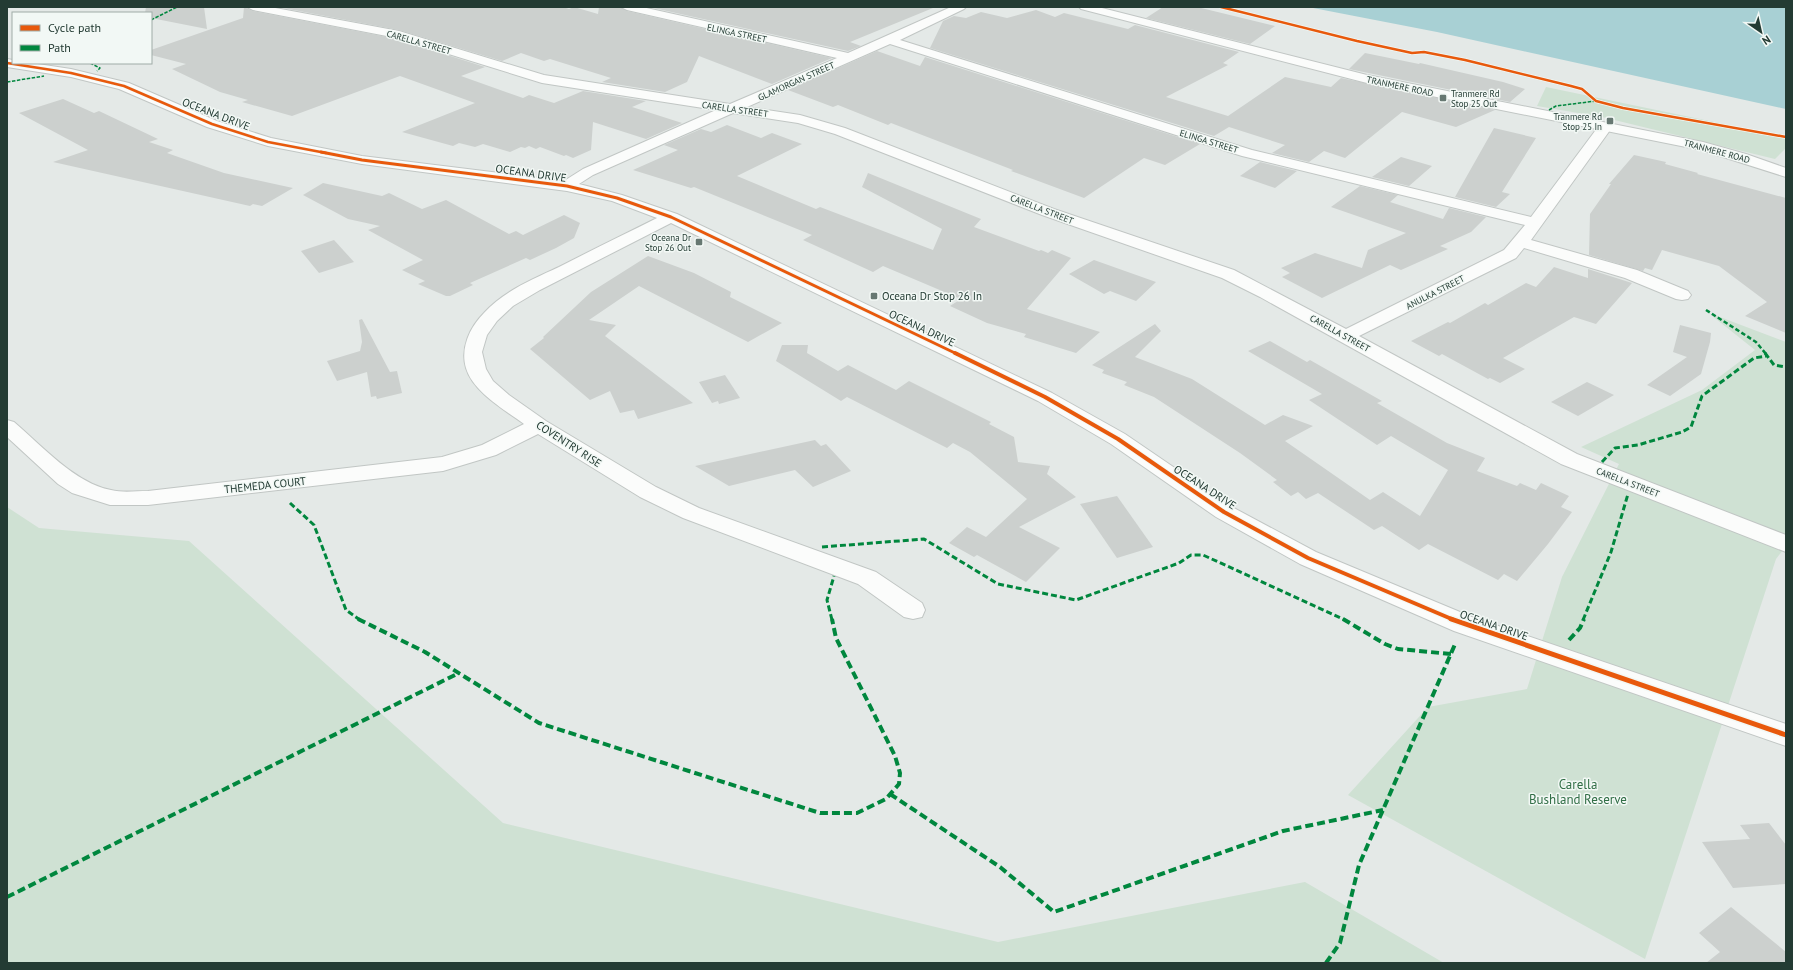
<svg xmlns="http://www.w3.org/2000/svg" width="1793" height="970" font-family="'PT Sans',sans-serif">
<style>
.green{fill:#cfe1d3}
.water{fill:#a8d0d4}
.building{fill:#ccd0ce}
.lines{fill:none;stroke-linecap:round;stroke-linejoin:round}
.minor-casing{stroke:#c1c6c4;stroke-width:2}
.tertiary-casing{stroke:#c1c6c4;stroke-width:2}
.minor{fill:#fbfcfb;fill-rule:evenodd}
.tertiary{fill:#fbfcfb;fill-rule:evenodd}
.quiet-far3{stroke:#00873e;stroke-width:1.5;stroke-dasharray:3.5 1.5;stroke-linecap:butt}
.quiet-far2{stroke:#00873e;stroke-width:2.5;stroke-dasharray:4.5 2.5;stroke-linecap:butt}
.quiet-far1{stroke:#00873e;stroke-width:3;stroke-dasharray:6 3;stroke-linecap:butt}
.quiet{stroke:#00873e;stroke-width:4;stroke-dasharray:8 4;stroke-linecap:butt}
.cycleway-far3-casing{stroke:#f2f8f5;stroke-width:4}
.cycleway-far2-casing{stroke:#f2f8f5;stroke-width:5}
.cycleway-far1-casing{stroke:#f2f8f5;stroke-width:6}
.cycleway-casing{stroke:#f2f8f5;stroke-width:8}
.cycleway-far3{stroke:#e8590c;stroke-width:2.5}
.cycleway-far2{stroke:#e8590c;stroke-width:3}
.cycleway-far1{stroke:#e8590c;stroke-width:4}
.cycleway{stroke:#e8590c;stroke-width:5}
.poi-dot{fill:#677872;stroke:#f2f8f5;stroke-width:1.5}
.labels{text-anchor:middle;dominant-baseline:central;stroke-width:3;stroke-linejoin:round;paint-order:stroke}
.far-street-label{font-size:9px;fill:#233b33;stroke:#f2f8f5}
.far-poi-label{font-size:9px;fill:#233b33;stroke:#f2f8f5;text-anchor:end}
.street-label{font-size:11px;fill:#233b33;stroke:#f2f8f5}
.poi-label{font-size:11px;fill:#233b33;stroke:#f2f8f5;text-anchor:start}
.near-park-label{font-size:13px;fill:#316e46;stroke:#f2f8f5}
</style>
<rect width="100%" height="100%" fill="#e4e9e7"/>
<g class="green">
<path d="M1546 87 1786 137V148L1775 159 1602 117 1537 106Z"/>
<path d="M1712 314 1786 342V546L1776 559 1645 959 1348 795 1428 707 1527 689 1562 577 1619 464 1581 447 1702 390 1755 350 1711 315Z"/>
<path d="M7 507 39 528 189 541 503 823 998 942 1305 882 1444 963H7Z"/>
</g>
<path class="water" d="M1308 7H1786V109L1437 32Z"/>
<g class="building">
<path d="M146 7H204L207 29 151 18V13H145Z"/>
<path d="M244 7 253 11 397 39 485 67 461 76 523 98 529 95 554 103 583 91 646 101 632 107 682 123 646 139 593 122 591 150 573 158 566 155 564 156 540 147 536 149 529 146 525 148 521 147 510 152 483 144 475 147 459 143 453 146 402 132 475 103 400 76 292 116 242 102 248 100 220 92 172 69 186 64 151 55V50L243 18Z"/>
<path d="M278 7H563L569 9 574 7 598 14 599 7H620L627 11 832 58 772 84 699 56 687 82 665 92 602 82 611 78 550 59 544 61 521 53 502 61 399 30Z"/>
<path d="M649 7H933V8L850 42 861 46 848 51Z"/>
<path d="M1163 7H1197L1275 26 1250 44 1146 18Z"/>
<path d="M1036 10 1055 17 1064 13 1128 29 1135 25 1239 52 1223 63 1228 65 1166 97 1228 116 1285 77 1331 87 1341 78 1495 110 1456 127 1402 112 1345 158 1324 151 1309 162 1272 153 1285 145 1229 127 1214 136 930 48 943 21 954 16 966 18 981 12 1007 18Z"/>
<path d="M877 51 920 66 925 57 1200 144 1165 165 1144 158 1084 198 1011 171 1013 170 891 123 888 125 838 105 833 107 788 90Z"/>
<path d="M1365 53 1419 64 1420 63 1503 82 1525 89 1510 102 1349 69Z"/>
<path d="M63 99 94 113 99 111 158 139 149 142 173 150 167 153 224 173 293 188 262 206 253 204 250 206 53 162 88 150 19 113Z"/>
<path d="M727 125 761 138 772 133 802 144 737 176 816 209 820 207 933 250 942 229 862 187 868 173 981 219 974 227 1039 251 1041 250 1048 253 1052 250 1071 258 1027 309 1100 332 1076 353 1024 337 1026 334 987 323 950 306 961 299 883 266 873 272 803 240 812 235 694 187 691 188 633 170 678 150 664 145 701 129 711 132Z"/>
<path d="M1494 128 1536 138 1502 192 1510 194 1496 207 1455 197Z"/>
<path d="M1634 155 1666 162 1665 164 1698 173 1697 174 1786 198V333L1745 316 1767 302 1719 266 1662 250 1652 270 1645 268 1643 271 1589 255 1590 214 1611 184H1609Z"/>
<path d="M1401 157 1432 166 1409 186 1372 177Z"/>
<path d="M1260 162 1297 171 1275 188 1240 176Z"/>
<path d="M323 183 382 196 389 193 422 209 446 200 509 234 516 231 523 235 564 215 580 223 574 238 556 248 530 260 526 258 470 283 473 285 450 296H446L418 284 425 281 402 270 423 260 368 230 380 226 348 219 303 195Z"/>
<path d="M1360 186 1398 195 1390 202 1443 219 1449 208 1486 217 1471 232 1440 246 1448 249 1401 270 1390 265 1322 298 1282 277 1290 273 1281 268 1315 253 1362 268 1368 250 1406 233 1331 207Z"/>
<path d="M334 240 354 262 319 273 301 251Z"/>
<path d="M648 256 694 273 731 292 730 297 782 323 748 342 639 286 589 320 616 325 605 336 693 403 638 419 634 410 620 413 610 391 590 400 530 349 544 338 543 337 591 292Z"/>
<path d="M1094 260 1156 282 1136 301 1110 291 1104 294 1069 274Z"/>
<path d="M1554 267 1588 278V269L1632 283 1596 324 1574 317 1503 358 1525 369 1500 383 1490 378 1488 379 1442 354 1439 356 1411 341 1448 322 1450 323 1485 303 1488 305 1526 283 1536 287Z"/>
<path d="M362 319 390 372 397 371 402 393 377 399 376 396 371 397 367 372 337 381 327 361 360 351 362 342 359 320Z"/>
<path d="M1155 324 1161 331 1135 357 1192 379 1265 425 1283 415 1313 426 1285 441 1370 500 1383 492 1420 516 1448 470 1391 436 1377 445 1309 400 1322 394 1248 351 1270 341 1307 362 1310 360 1382 401 1377 403 1447 443 1485 458 1477 471 1517 486 1520 483 1536 490 1541 483 1569 496 1561 507 1572 512 1548 544 1517 581 1504 574 1498 580 1428 544 1419 550 1382 526 1374 530 1318 493 1306 499 1298 492 1291 496 1273 482 1277 480 1240 453 1154 397 1124 385 1127 382 1102 373 1104 370 1092 365Z"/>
<path d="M1680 325 1711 333 1710 342 1701 374 1670 396 1647 385 1687 357 1673 352Z"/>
<path d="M782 345H808L807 353 838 371 848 365 896 390 909 381 991 422 989 424 1014 437 1018 462 1050 466 1047 474 1076 497 1019 527 1060 548 1026 582 977 555 974 557 949 543 967 527 986 537 1027 499 970 452 953 443 947 448 847 397 841 401 776 361Z"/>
<path d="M725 375 740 398 719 404 718 401 712 403 699 382Z"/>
<path d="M1587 382 1614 395 1578 416 1551 402Z"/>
<path d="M815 440 821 446 826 444 851 471 813 487 795 470 729 486 695 466Z"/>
<path d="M1117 496 1153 547 1117 558 1080 504Z"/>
<path d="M1769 823 1786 845V884L1733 888 1702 842 1750 839 1740 825Z"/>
<path d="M1731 907 1786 952V963H1706L1720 952 1699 933Z"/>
</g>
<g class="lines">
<defs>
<path id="minor" d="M247 7H270L399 31 544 75 730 104 837 58 627 10 621 7H642L848 53 951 7H966L964 9 900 40 1252 150 1531 217 1601 123H1611L1613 126 1531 240 1637 270 1688 291 1691 295 1688 299 1682 300 1676 299 1625 278 1524 248 1516 258 1359 336 1577 454 1786 535V552L1561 464 1260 297 1222 278 1042 215 835 134 798 123 733 113 593 175 579 184 622 195 677 214 1052 393 1125 434 1232 507 1316 552 1472 617 1786 724V746L1454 631 1300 564 1216 517 1111 444 1038 401 671 223 540 290 513 306 497 321 487 335 482 352 486 369 493 381 509 395 546 421 656 487 699 508 876 572 922 603 925 610 922 617 913 619 904 617 858 584 683 518 640 497 538 434 496 455 443 471 148 505H110L72 493 58 484 7 437V420L14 422C41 445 76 484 111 490 123 493 136 491 148 491L442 457 482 445 524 424C505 410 473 392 466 368 460 348 470 327 484 313 504 291 533 279 559 267 592 250 625 234 657 218L612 201 567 191 362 164 268 146 207 127 119 89 71 77 7 67V59L13 60V63H31L71 69 129 83 217 121 271 138 362 156 564 181 583 169 716 110 542 83 397 38 253 10ZM890 44 1242 156 1525 225 1504 250 1346 329 1234 270 1054 209 845 128 800 115 747 107Z"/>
<path id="tertiary" d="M1079 7H1098L1367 75 1703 142 1746 154 1786 168V177L1701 150 1367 83 1081 9Z"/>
</defs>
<use href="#minor" class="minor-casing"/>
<use href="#tertiary" class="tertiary-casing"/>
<use href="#minor" class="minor"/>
<use href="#tertiary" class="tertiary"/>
<g class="quiet-far3">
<path d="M151 20 177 7"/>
<path d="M90 63 100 68 97 71"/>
<path d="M7 82 44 76"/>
<path d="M1549 110 1556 106 1596 101"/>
</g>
<path class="quiet-far2" d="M1706 310 1756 342 1766 354"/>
<g class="quiet-far1">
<path d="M1765 353 1774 365 1786 367"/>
<path d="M1602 462 1615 448 1638 445 1682 432 1691 427 1702 396 1754 358 1766 356"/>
<path d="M290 503 314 525 346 610 360 620"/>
<path d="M822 547 924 539 998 584 1076 600 1179 563 1191 555H1203L1345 620"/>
<path d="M832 620 827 600 834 576"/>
<path d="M1583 620 1611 552 1628 494"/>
</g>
<g class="quiet">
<path d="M358 619 425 652 539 723 820 813H857L886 799 899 784 900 773 895 756 836 638 832 619"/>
<path d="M1343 619 1385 644 1398 649 1451 654"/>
<path d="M1569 640 1580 628 1584 619"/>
<path d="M890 794 1000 867 1054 912 1283 831 1383 810"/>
<path d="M7 897 459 673"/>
<path d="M1326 963 1340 943 1359 865 1456 642"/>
</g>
<defs>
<g id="cycleway-far3">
<path d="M1221 7 1357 41 1412 53 1424 52 1465 60 1571 86 1582 89 1596 101 1623 108 1786 137"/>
<path d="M7 63 71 73 124 86 212 124 268 142 326 153"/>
</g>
<path id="cycleway-far2" d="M321 152 362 160 567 186 617 198 671 217 957 354"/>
<path id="cycleway-far1" d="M955 353 1045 397 1118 439 1224 512 1308 558 1454 620"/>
<path id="cycleway" d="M1451 619 1786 735"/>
</defs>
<use href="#cycleway-far3" class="cycleway-far3-casing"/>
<use href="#cycleway-far2" class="cycleway-far2-casing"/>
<use href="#cycleway-far1" class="cycleway-far1-casing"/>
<use href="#cycleway" class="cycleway-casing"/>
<use href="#cycleway-far3" class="cycleway-far3"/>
<use href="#cycleway-far2" class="cycleway-far2"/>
<use href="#cycleway-far1" class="cycleway-far1"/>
<use href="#cycleway" class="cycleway"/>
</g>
<g class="poi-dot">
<rect x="1439" y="94" width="8" height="8" rx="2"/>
<rect x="1606" y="117" width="8" height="8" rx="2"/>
<rect x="695" y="238" width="8" height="8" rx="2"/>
<rect x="870" y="292" width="8" height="8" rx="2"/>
</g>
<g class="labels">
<g class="far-street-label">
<text transform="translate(737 33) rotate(12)">ELINGA STREET</text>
<text transform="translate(419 42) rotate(16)">CARELLA STREET</text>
<text transform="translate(796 81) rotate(-24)">GLAMORGAN STREET</text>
<text transform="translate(1400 86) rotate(12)">TRANMERE ROAD</text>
<text transform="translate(735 109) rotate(8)">CARELLA STREET</text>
<text transform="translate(1209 141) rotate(17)">ELINGA STREET</text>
<text transform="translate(1717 151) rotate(15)">TRANMERE ROAD</text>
<text transform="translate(1042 209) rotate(21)">CARELLA STREET</text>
<text transform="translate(1435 292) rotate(-27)">ANULKA STREET</text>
<text transform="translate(1340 333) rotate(29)">CARELLA STREET</text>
<text transform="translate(1628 482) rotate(21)">CARELLA STREET</text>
</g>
<g class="far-poi-label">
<text x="1451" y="93" text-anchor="start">Tranmere Rd<tspan x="1451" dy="10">Stop 25 Out</tspan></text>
<text x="1602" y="116">Tranmere Rd<tspan x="1602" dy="10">Stop 25 In</tspan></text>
<text x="691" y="237">Oceana Dr<tspan x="691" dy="10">Stop 26 Out</tspan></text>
</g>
<g class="street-label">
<text transform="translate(216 114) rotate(21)">OCEANA DRIVE</text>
<text transform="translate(531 173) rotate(8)">OCEANA DRIVE</text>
<text transform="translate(922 328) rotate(25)">OCEANA DRIVE</text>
<text transform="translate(569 444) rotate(33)">COVENTRY RISE</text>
<text transform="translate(265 485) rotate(-6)">THEMEDA COURT</text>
<text transform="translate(1205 487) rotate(33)">OCEANA DRIVE</text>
<text transform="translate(1494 625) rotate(19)">OCEANA DRIVE</text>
</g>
<g class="poi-label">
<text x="882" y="296">Oceana Dr Stop 26 In</text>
</g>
<g class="near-park-label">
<text x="1578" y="784">Carella<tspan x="1578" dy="15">Bushland Reserve</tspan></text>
</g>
</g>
<rect width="1793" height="970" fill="none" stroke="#233b33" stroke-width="16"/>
<rect x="12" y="12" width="140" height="52" fill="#f2f8f5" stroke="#9faca7"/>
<rect x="20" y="25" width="20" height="6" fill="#e8590c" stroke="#9faca7"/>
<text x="48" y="32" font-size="12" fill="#233b33">Cycle path</text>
<rect x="20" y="45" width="20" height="6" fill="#00873e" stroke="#9faca7"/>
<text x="48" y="52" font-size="12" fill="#233b33">Path</text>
<g transform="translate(1761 32) rotate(146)" stroke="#f2f8f5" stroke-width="3" paint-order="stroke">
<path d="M0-3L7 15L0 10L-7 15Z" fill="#233b33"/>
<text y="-6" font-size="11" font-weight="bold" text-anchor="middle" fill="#233b33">N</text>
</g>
</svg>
